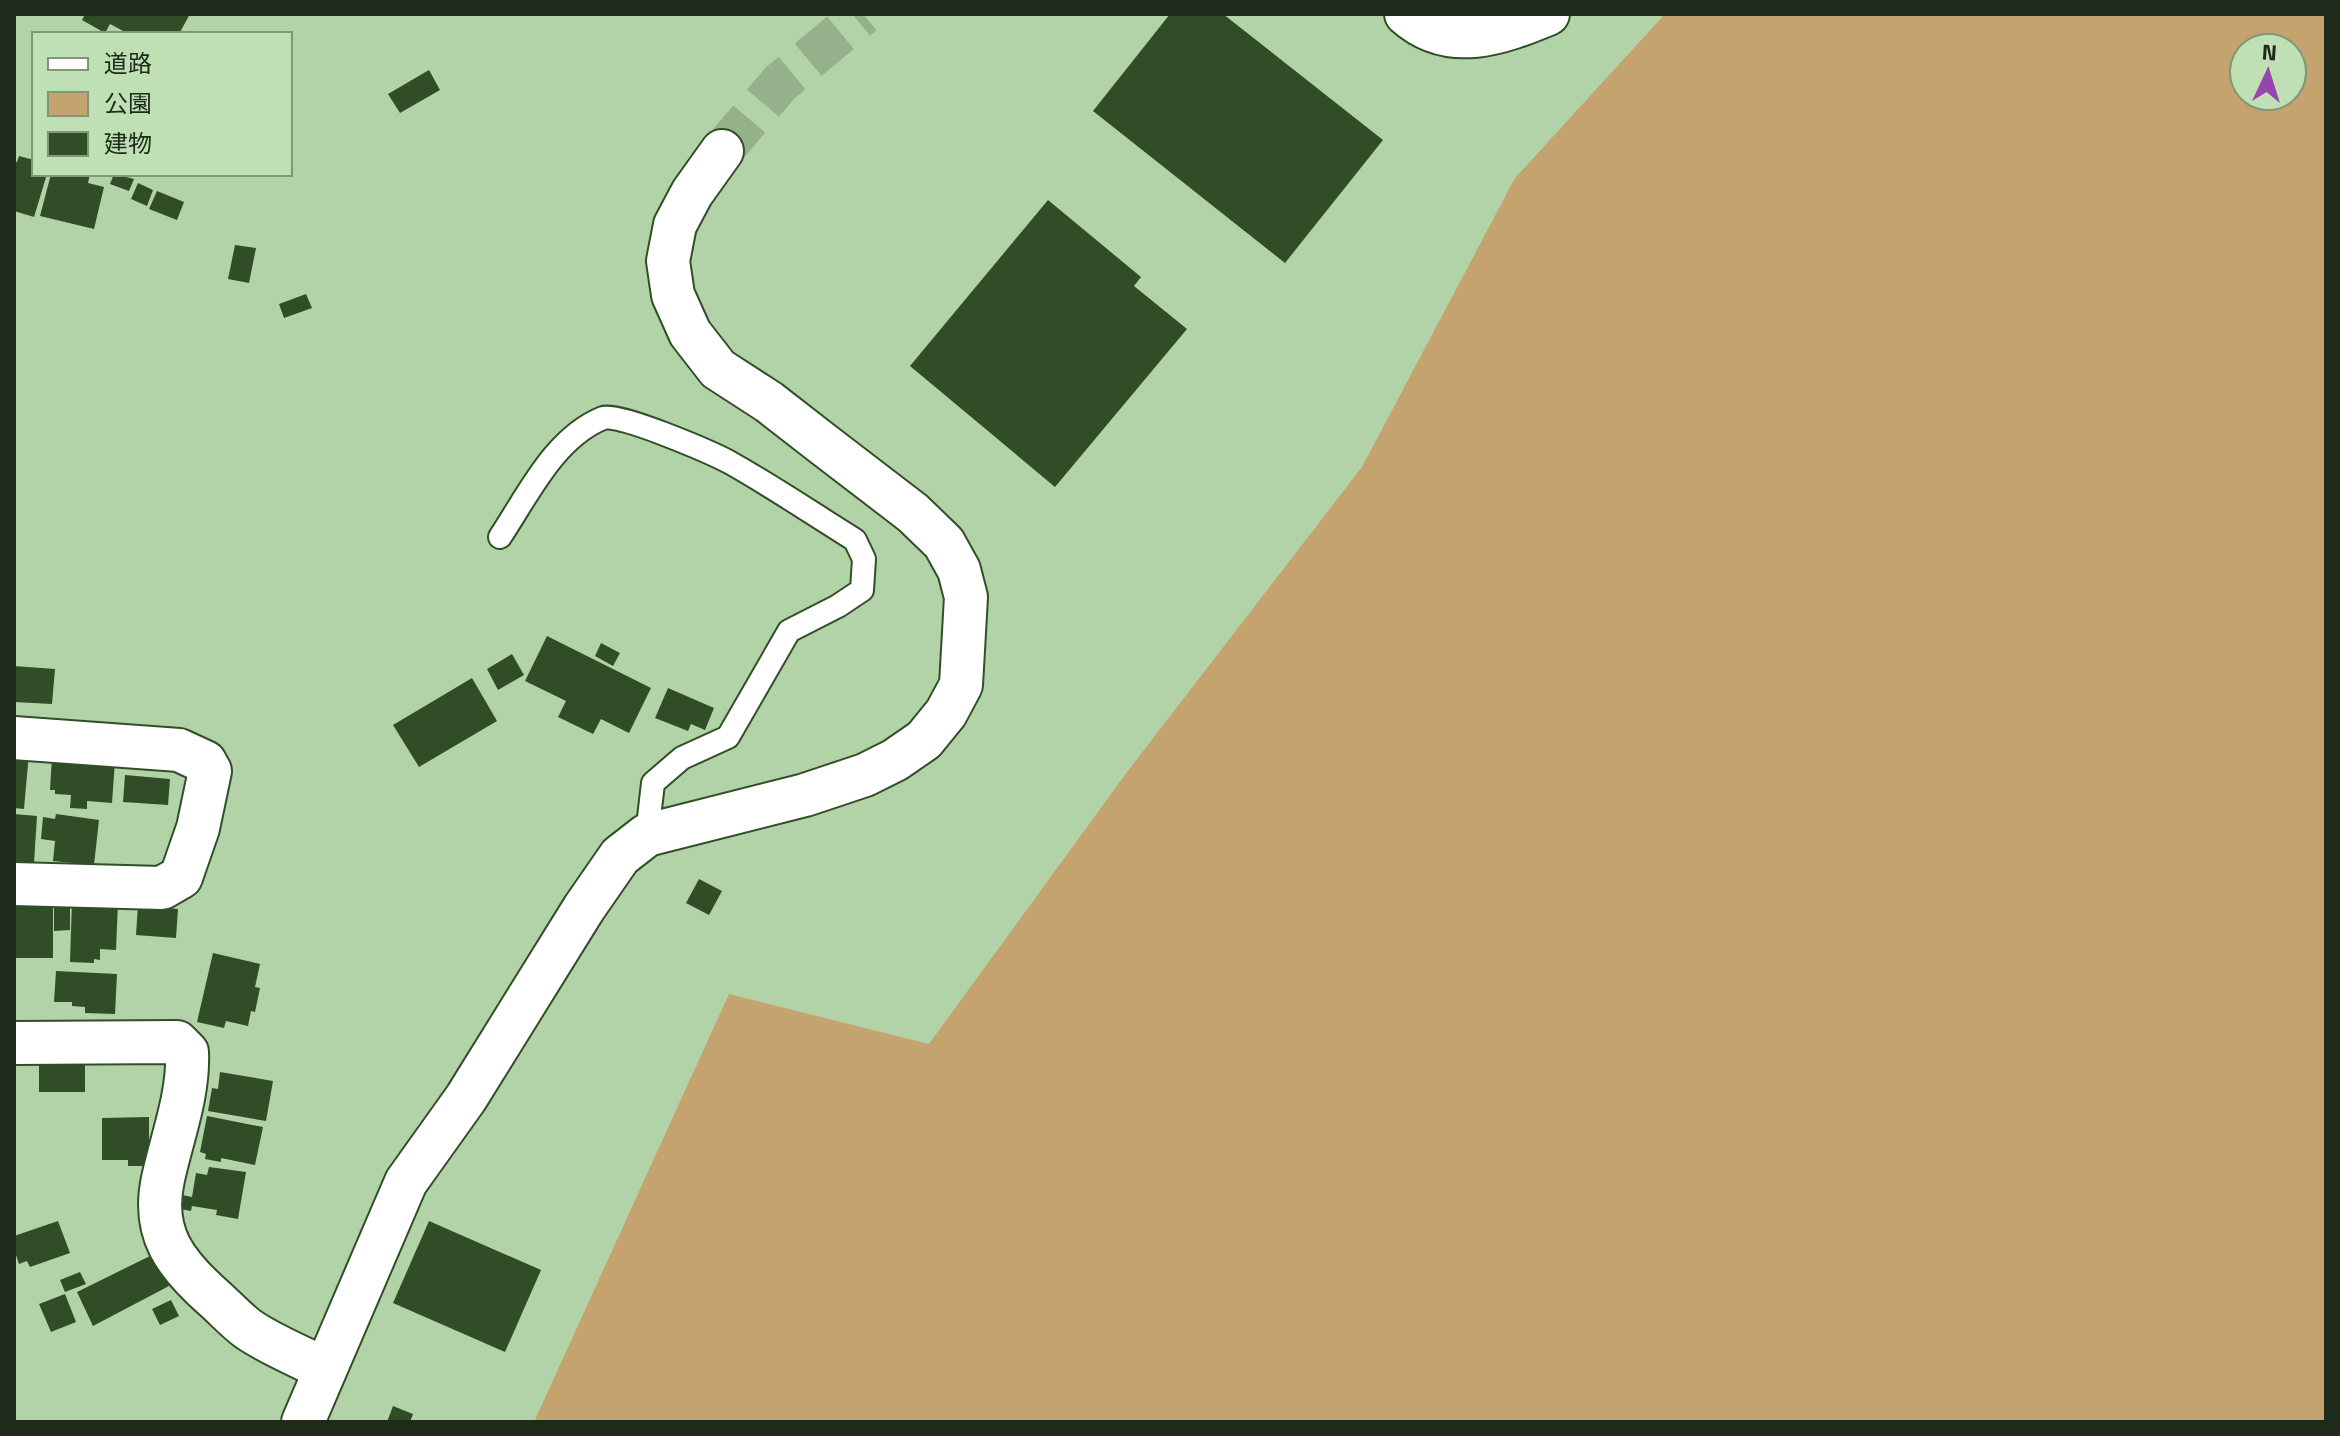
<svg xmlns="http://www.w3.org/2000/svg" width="2340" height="1436" font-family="'Titillium Web','Noto Sans JP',sans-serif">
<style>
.green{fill:#c4a36f;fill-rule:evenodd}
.building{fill:#314d27}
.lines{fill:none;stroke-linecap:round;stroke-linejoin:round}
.minor-tunnel{stroke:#94b18b;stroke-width:42;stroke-dasharray:42 21;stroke-linecap:butt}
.service-casing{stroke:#324e28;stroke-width:26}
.minor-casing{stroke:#324e28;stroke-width:46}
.service{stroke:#fff;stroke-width:22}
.minor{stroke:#fff;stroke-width:42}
</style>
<rect width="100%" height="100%" fill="#b2d3a7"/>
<path class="green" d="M1665 14H2326V1422H534L729 994 929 1044 1127 772 1362 467 1515 178ZM2244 48H2292V96H2244Z"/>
<g class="building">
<path d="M85 14H190L179 34H129L110 24 105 33 82 20Z"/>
<path d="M1170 14H1223L1383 140 1285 263 1093 111Z"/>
<path d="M429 70 440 90 400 113 388 94Z"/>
<path d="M19 156 34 160V174H47L34 217 14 211V161L17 162Z"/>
<path d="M51 174H90L88 183 104 187 94 229 40 216Z"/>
<path d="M114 174 134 179 129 191 110 184Z"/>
<path d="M138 183 153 190 147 206 131 199Z"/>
<path d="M157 191 184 202 177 220 149 209Z"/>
<path d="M1048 200 1141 277 1134 286 1187 329 1055 487 910 366Z"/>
<path d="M235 245 256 248 249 283 228 279Z"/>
<path d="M306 294 312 308 284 318 279 304Z"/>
<path d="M547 636 651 688 629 733 601 719 593 734 558 717 566 701 525 681Z"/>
<path d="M601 643 620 653 613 666 595 656Z"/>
<path d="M512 654 524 675 498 690 487 669Z"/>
<path d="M14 666 55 669 52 704 14 702Z"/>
<path d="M472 678 497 721 419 767 393 725Z"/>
<path d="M668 688 714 708 705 730 691 724 688 731 655 718Z"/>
<path d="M14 752 29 753 24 809 14 808Z"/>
<path d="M52 757 115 761 112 803 87 801V809L70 808 71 795 55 794V790H50Z"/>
<path d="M125 775 170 779 168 805 123 802Z"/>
<path d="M14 814 37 816 34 863 14 861Z"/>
<path d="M56 814 99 820 94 865 53 861 55 841 41 839 43 817 55 819Z"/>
<path d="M699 879 722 891 709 915 686 903Z"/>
<path d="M72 900 118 902 116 950 100 949V960L94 959V963L70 962Z"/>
<path d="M54 901 70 902V930L54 931Z"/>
<rect x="14" y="904" width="39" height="54"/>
<path d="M138 905 178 909 176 938 136 935Z"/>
<path d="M213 953 260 964 255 987 260 988 255 1012 251 1011 248 1026 226 1021 224 1028 197 1022Z"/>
<path d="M56 971 117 974 115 1014 85 1013V1007L72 1006V1002H54Z"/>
<rect x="39" y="1057" width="46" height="35"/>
<path d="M220 1072 273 1081 266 1121 208 1111 212 1088 218 1089Z"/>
<path d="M207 1116 263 1127 255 1165 221 1158V1162L205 1159 206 1154 200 1152Z"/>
<path d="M149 1117V1160L146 1166H128V1160H102V1118Z"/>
<path d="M209 1167 246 1172 238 1219 216 1215 217 1210 192 1206 191 1211 175 1208 177 1194 192 1197 196 1173 207 1175Z"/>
<path d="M58 1221 70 1253 30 1267 27 1261 19 1264 14 1249V1236Z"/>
<path d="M429 1221 541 1270 505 1352 393 1303Z"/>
<path d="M154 1254 169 1286 93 1326 77 1292Z"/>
<path d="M80 1272 86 1284 65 1292 60 1280Z"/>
<path d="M65 1294 76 1322 51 1332 39 1304Z"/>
<path d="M171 1300 179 1316 160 1325 152 1309Z"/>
<path d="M393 1406 413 1414 410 1422H387Z"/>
</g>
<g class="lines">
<path class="minor-tunnel" d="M722 151 780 83 863 14"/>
<defs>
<path id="service" d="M500 537C528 495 554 438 603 418 618 412 712 453 729 462 772 486 813 514 855 540L864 559 862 590 838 606 789 631 728 737 682 758 653 783 647 835"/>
<g id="minor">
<path d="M1406 14C1450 53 1502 33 1548 14"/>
<path d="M14 738 179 750 205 762 210 771 198 828 181 877 162 888 14 884"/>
<path d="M14 1043 177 1042 187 1052C189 1095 172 1137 163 1179 151 1234 176 1265 216 1300 226 1309 237 1321 248 1329 271 1345 300 1356 324 1369"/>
<path d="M303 1422 406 1182 466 1098 584 908 620 856 647 835 805 795 865 775 895 760 924 740 946 713 961 685 966 597 959 570 944 543 913 513 823 444 769 402 718 369 690 333 673 295 668 261 675 225 692 193 722 151"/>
</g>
</defs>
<use href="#service" class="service-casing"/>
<use href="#minor" class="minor-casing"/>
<use href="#service" class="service"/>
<use href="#minor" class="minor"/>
</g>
<rect width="2340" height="1436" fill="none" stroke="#1e2a1a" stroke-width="32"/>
<rect x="32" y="32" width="260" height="144" fill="#bee0b4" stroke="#7e9776" stroke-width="2"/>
<rect x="48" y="58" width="40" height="12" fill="#ffffff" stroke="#7e9776" stroke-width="2"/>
<text x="104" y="72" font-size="24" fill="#1e2a1a">道路</text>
<rect x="48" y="92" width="40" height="24" fill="#c4a36f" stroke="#7e9776" stroke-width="2"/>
<text x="104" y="112" font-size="24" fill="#1e2a1a">公園</text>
<rect x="48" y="132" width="40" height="24" fill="#314d27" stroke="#7e9776" stroke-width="2"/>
<text x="104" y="152" font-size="24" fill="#1e2a1a">建物</text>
<g transform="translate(2268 72) rotate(4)"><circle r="38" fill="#bee0b4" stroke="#7e9776" stroke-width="2"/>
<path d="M0-6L14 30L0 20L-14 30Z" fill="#9943b1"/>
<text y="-12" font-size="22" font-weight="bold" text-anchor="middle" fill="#1e2a1a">N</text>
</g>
</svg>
